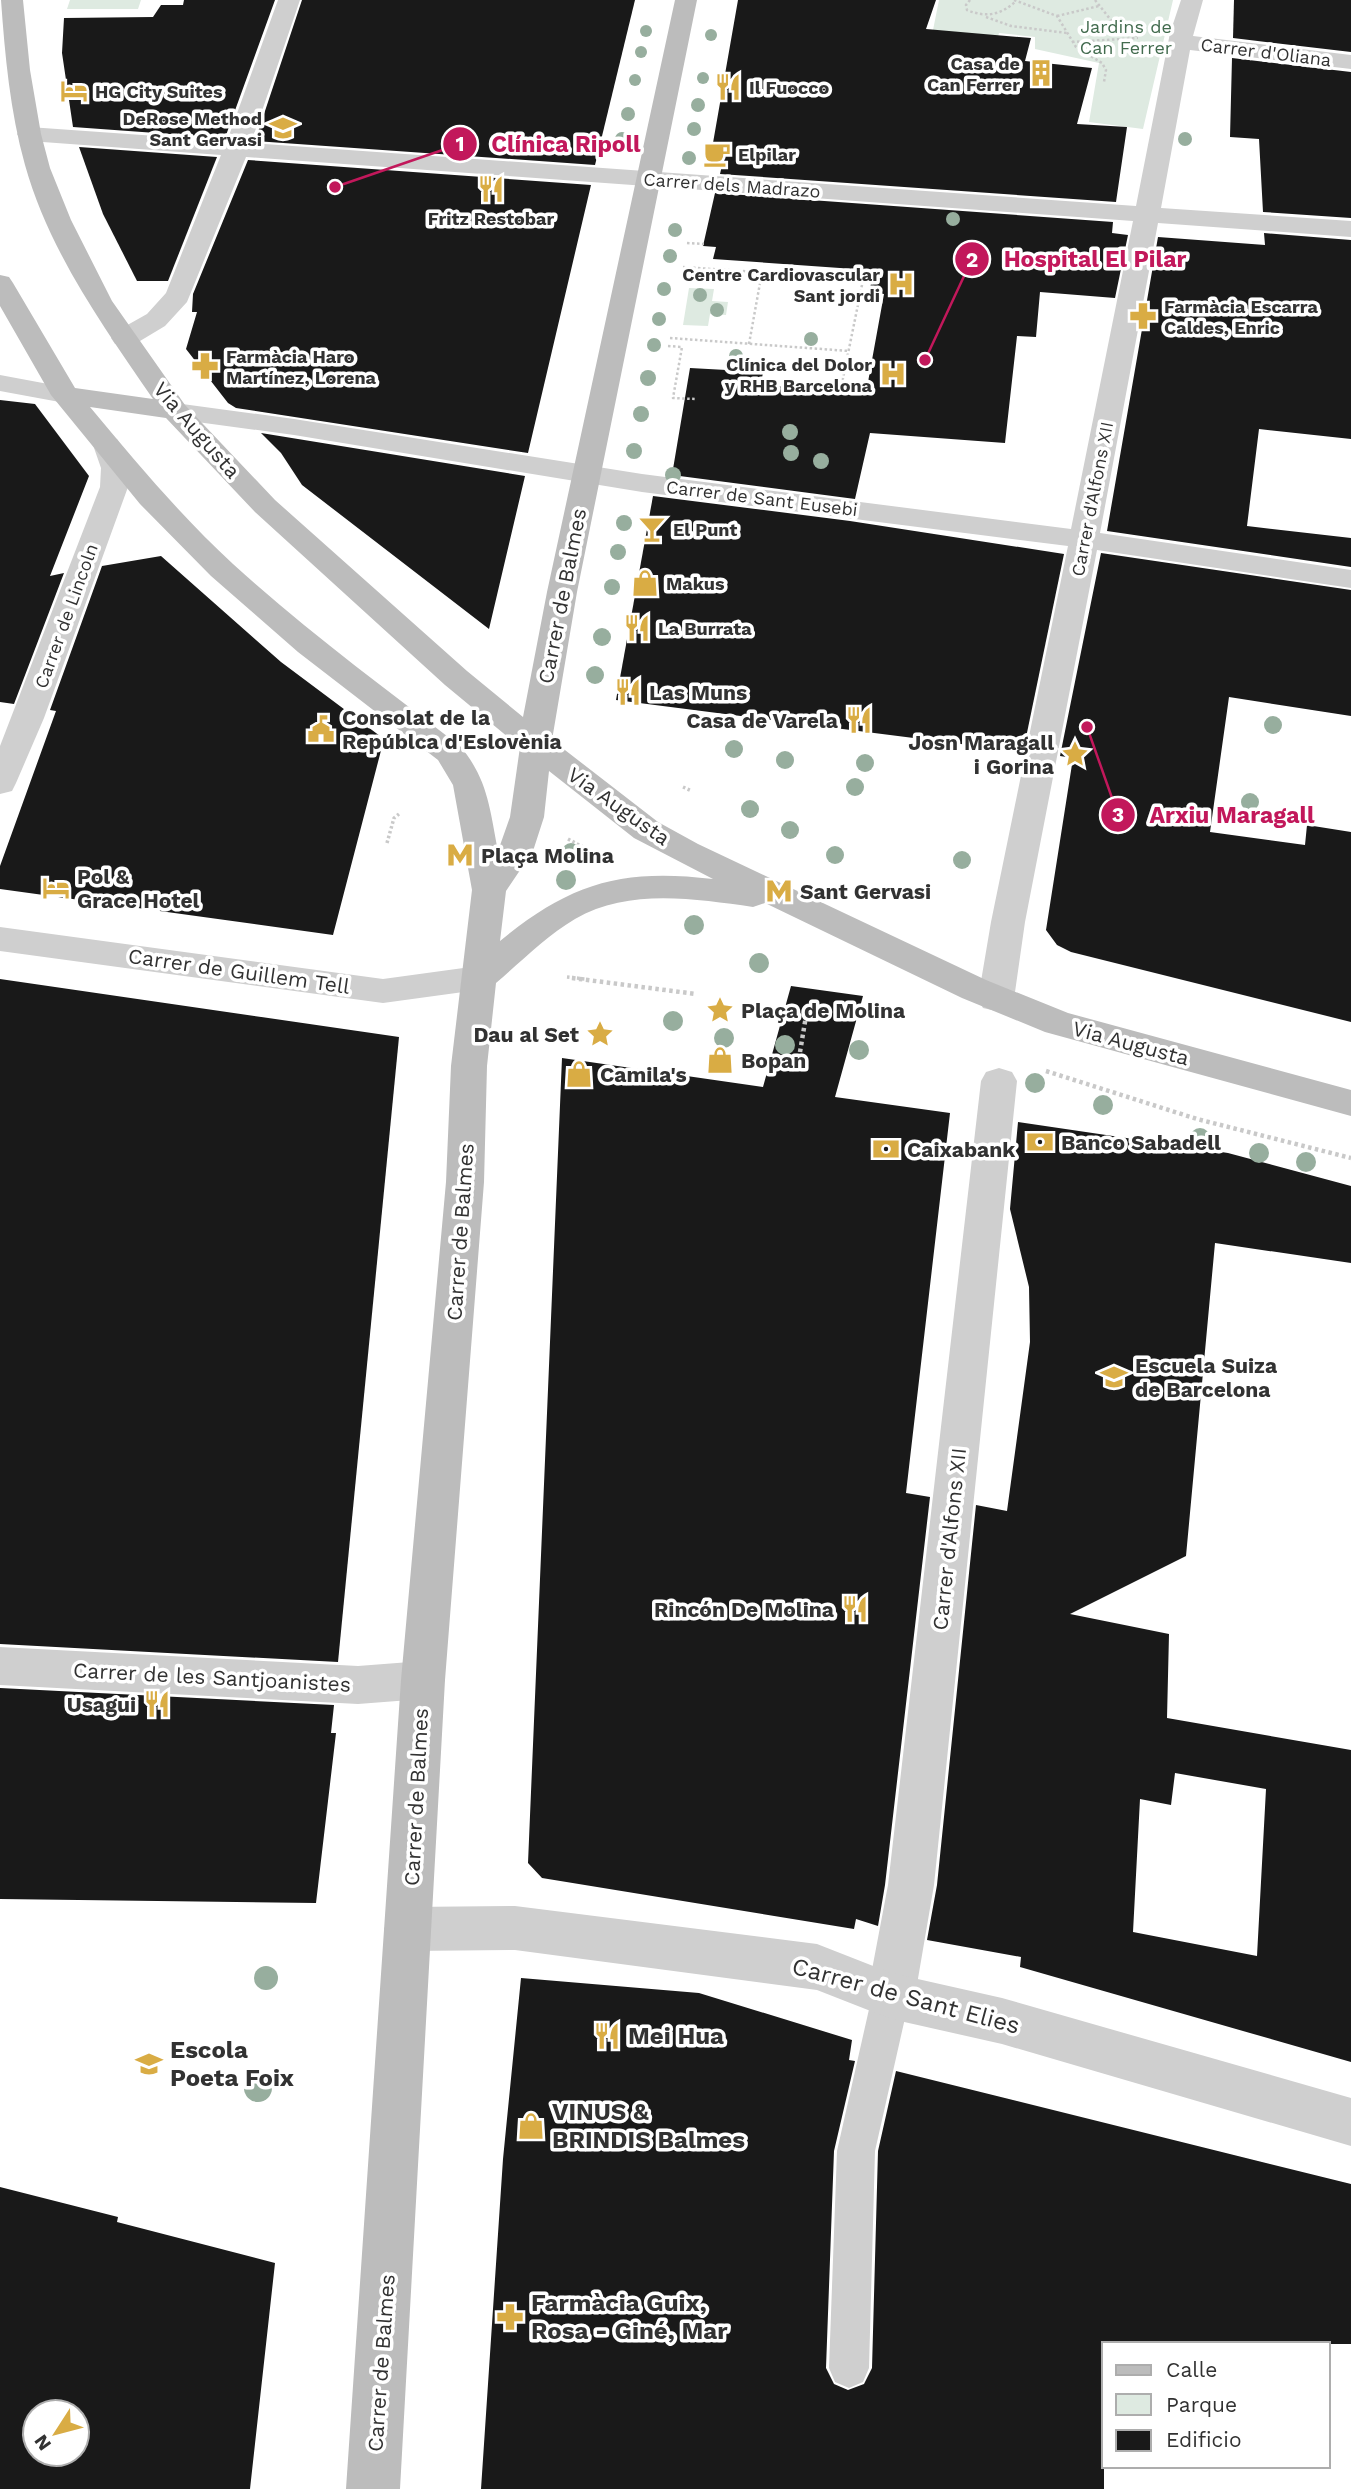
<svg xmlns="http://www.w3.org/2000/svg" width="1351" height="2489" font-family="'Work Sans',sans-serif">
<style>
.green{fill:#deeae1}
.building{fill:#191919;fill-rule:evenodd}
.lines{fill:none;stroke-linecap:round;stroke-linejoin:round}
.path-far2{stroke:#c9c9c9;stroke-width:2.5;stroke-dasharray:2.5 2.5;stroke-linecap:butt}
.path-far1{stroke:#c9c9c9;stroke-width:3.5;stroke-dasharray:2.5 2.5;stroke-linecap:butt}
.path{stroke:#c9c9c9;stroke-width:4.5;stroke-dasharray:3.5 3.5;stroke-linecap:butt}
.service{fill:#cfcfcf;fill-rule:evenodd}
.pedestrian{fill:#cfcfcf;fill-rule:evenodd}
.minor{fill:#cfcfcf;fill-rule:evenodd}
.secondary{fill:#bcbcbc;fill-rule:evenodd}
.tree{fill:#97ae9e}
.labels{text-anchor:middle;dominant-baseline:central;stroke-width:7;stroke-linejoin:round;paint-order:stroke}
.far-park-label{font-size:18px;fill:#426b4e;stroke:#fff}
.far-street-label{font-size:18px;fill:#323232;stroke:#fff}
.far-poi-label{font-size:18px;font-weight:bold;fill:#323232;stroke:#fff;text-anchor:start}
.street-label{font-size:21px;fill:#323232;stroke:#fff}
.poi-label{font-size:21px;font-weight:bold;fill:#323232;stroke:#fff;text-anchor:start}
.near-street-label{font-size:24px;fill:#323232;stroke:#fff}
.near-poi-label{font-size:24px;font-weight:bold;fill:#323232;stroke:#fff;text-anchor:start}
.leader{fill:none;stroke:#c2185b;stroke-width:2.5}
.callout-dot{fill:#c2185b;stroke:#fff;stroke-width:2.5}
.mark-label{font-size:21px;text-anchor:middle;font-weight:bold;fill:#fff}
.callout-label{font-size:23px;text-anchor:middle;font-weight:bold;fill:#c2185b;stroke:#fff;stroke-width:7;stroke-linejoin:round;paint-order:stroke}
</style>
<rect width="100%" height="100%" fill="#fff"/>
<g class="green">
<path d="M70 0H141L138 9H67Z"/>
<path d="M939 0H1173L1143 129 1089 122 1099 63 1035 49V37L999 33 993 55H928Z"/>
<path d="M689 288 714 289 712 301 728 302 726 315 710 314 708 326 683 325Z"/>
</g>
<g class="building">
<path d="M184 0H275L225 138 73 127 62 53 64 18 153 17 161 5H183Z"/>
<path d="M302 0H635L595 165 255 141Z"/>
<path d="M738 0H936L926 29 1031 38 1025 61 1092 68 1077 124 1127 127 1116 202 720 174 723 161 710 160Z"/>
<path d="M1234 0H1351V52L1233 38Z"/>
<path d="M1232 58 1351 72V218L1263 212 1259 139 1230 137Z"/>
<path d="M79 147 217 157 168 281H137L103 214Z"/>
<path d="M248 160 591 185 528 453 236 408 228 403 186 349 197 312H192L193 294Z"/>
<path d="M715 193 1113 222 1112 233 1128 235 1115 298 1040 292 1036 337 1017 336 1005 443 870 433 855 499 672 475 690 368 763 372 761 385 866 393 884 294 869 293 873 274 853 272 854 269 713 259 716 247 703 246Z"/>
<path d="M1264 233 1351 240V439L1259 429 1247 526 1351 538V567L1107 531 1158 237 1265 245Z"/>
<path d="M0 400 35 404 89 476 50 576 64 573 14 704 0 702Z"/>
<path d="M261 433 525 476 489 629 302 485 281 453Z"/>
<path d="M653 496 850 521 1064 554 1023 752 616 700Z"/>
<path d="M1101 553 1351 590V716L1229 697 1210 832 1305 845 1307 825 1351 832V1022L1071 952 1057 945 1046 930 1073 758 1060 756Z"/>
<path d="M161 556 281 662 384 739 333 935 0 889V866L56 711 50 710 102 566Z"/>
<path d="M0 979 399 1037 338 1662 0 1644Z"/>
<path d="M791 986 863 996 835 1097 950 1113 906 1493 930 1497 885 1885 878 1926 856 1919 854 1929 542 1878 528 1863 562 1058 763 1087Z"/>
<path d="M1018 1122 1228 1153 1351 1186V1263L1215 1243 1186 1556 1070 1614 1169 1634 1167 1718 1351 1750V2062L1020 1967 1021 1957 927 1940 937 1885 976 1505 1007 1511 1030 1342 1029 1287 1010 1209ZM1175 1773 1266 1789 1257 1956 1133 1932 1140 1799 1171 1805Z"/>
<path d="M0 1688 334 1705 331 1733H336L316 1903 0 1899Z"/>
<path d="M521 1978 699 1993 852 2040 849 2060 855 2061 834 2151 826 2368 834 2384 848 2390 864 2384 872 2368 878 2151 896 2071 1351 2184V2344H1104V2489H481L503 2159Z"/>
<path d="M0 2187 118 2217 117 2222 275 2263 250 2489H0ZM35 2412H77V2454H35Z"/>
</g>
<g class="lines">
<g class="path-far2">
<path d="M970 0 966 5 967 10C986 18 1001 15 1016 1"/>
<path d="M1014 0 1057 16 1076 47 1102 63 1106 70 1104 82"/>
<path d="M1095 0 1118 29 1138 36"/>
<path d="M1057 16 1099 6"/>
<path d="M986 17 1011 26 1067 33"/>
<path d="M1072 42 1138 38"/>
<path d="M687 243 704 244"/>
<path d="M683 267 872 280"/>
<path d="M863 280 841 388 866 390"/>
<path d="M670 338 849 351"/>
<path d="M749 344 762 272"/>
<path d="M668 346 682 347 673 398 695 399"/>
</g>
<g class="path-far1">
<path d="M683 787 692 791"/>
<path d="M568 839 594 853"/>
<path d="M387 843 394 818 399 814"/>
<path d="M567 977 585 979"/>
</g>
<g class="path">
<path d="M572 978 696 994"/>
<path d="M800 1052 808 1004"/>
<path d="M1046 1071 1197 1119 1351 1158"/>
</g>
<path class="service" d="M891 1978 904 1983 910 1996 875 2151 869 2368 863 2382 849 2388 835 2382 829 2368 837 2151 872 1996 878 1983Z"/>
<path class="pedestrian" d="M999 1068 1012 1072 1017 1081 934 1885 915 1996 908 2012 891 2019 874 2012 867 1996 888 1885 981 1081 986 1072Z"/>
<g class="minor">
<path d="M278 0H300L251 143 1136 206 1170 33 1181 0H1203L1193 36 1351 55V69L1190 50 1161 208 1351 221V237L1158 223 1100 533 1351 570V588L1097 550 1025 922 1014 999 1009 1008 996 1011 983 1008 978 999 991 922 1068 546 642 492 294 435 175 419 165 417 161 411 165 405 175 403 294 419 642 474 1071 529 1133 221 246 157 187 302 165 326 135 344 125 346 115 344 111 338 115 332 147 314 166 293 221 155 29 141 20 139 17 134 20 129 29 127 227 141Z"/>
<path d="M0 375 75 389 79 395 75 401 65 403 0 391Z"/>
<path d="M107 436 117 439C127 454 129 469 128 487L44 718 16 783 12 791 0 794V746L100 487 101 468 93 445 97 439Z"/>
<path d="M0 927 383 979 478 966 490 969 496 978 490 987 478 990 383 1003 0 951Z"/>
<path d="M0 1647 358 1666 423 1661 439 1666 445 1680 439 1694 423 1699 358 1704 0 1685Z"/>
<path d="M515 1906 817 1944 891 1973 1002 1998 1351 2098V2146L1002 2044 891 2019 817 1990 515 1950 408 1951 391 1945 384 1929 391 1913 408 1907Z"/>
</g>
<path class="secondary" d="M1 0H23L30 70 41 134 50 168 71 220 112 301 185 405 275 500 467 671 523 717 547 592 675 0H697L577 592 552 740 658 822 698 844 986 980 1068 1013 1351 1090V1116L1045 1032 962 998 765 903 753 907C694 899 629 888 575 919 546 936 522 961 496 983L487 1066 484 1182 445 1680 400 2489H346L401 1680 446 1182 451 1066 472 890 453 785 438 760 298 652 211 576 140 504 51 395 0 306V275L9 277 13 283 75 388 153 399C103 326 49 251 25 165 10 111 5 56 1 0ZM90 407 166 418 255 512 445 685 520 747 510 817 498 851C490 810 488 779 460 746 383 687 304 629 233 564 180 515 135 461 90 407ZM549 771 634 838 713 879C622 868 570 883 500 941L506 891 533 851 544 817Z"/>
</g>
<g class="tree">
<circle cx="646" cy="31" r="6"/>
<circle cx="711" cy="35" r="6"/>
<circle cx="641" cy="52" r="6"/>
<circle cx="703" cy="78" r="6"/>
<circle cx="635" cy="80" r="6"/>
<circle cx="698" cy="105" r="7"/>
<circle cx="628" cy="114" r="7"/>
<circle cx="694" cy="129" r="7"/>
<circle cx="622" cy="139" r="7"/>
<circle cx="1185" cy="139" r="7"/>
<circle cx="689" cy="158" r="7"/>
<circle cx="953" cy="219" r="7"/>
<circle cx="675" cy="230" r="7"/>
<circle cx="670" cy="256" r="7"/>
<circle cx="664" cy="289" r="7"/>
<circle cx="700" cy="295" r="7"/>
<circle cx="717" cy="310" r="7"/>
<circle cx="659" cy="319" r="7"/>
<circle cx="811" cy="339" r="7"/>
<circle cx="654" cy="345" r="7"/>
<circle cx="736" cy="356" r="7"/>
<circle cx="648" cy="378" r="8"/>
<circle cx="641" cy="414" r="8"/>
<circle cx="790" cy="432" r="8"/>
<circle cx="634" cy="451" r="8"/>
<circle cx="791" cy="453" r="8"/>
<circle cx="821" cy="461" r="8"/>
<circle cx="673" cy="475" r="8"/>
<circle cx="624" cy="523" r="8"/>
<circle cx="618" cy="552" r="8"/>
<circle cx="612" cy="587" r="8"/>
<circle cx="602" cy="637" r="9"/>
<circle cx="595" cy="675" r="9"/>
<circle cx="1273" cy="725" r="9"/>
<circle cx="734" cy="749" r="9"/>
<circle cx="785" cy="760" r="9"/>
<circle cx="865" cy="763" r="9"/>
<circle cx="855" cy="787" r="9"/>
<circle cx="1250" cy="802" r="9"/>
<circle cx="750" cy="809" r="9"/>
<circle cx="790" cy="830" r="9"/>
<circle cx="571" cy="852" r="9"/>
<circle cx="835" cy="855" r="9"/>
<circle cx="962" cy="860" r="9"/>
<circle cx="566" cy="880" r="10"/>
<circle cx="694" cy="925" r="10"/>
<circle cx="759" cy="963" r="10"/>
<circle cx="673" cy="1021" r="10"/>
<circle cx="724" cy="1038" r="10"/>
<circle cx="785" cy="1045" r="10"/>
<circle cx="859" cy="1050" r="10"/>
<circle cx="1035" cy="1083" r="10"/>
<circle cx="1103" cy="1105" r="10"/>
<circle cx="1200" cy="1138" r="10"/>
<circle cx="1259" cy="1153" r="10"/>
<circle cx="1306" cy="1162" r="10"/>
<circle cx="266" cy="1978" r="12"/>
<circle cx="258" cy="2088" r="14"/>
</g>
<defs>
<symbol id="building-bare" viewBox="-9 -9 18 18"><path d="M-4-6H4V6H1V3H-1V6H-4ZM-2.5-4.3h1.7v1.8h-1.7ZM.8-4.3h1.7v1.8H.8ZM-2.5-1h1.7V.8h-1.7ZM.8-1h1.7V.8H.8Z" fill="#d9ac44" stroke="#fff" stroke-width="2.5" paint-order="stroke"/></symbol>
<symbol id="restaurant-bare" viewBox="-9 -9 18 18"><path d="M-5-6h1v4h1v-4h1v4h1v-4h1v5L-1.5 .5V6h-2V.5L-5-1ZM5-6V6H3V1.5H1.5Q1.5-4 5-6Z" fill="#d9ac44" stroke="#fff" stroke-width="2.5" paint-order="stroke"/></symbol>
<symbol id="hotel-bare" viewBox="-9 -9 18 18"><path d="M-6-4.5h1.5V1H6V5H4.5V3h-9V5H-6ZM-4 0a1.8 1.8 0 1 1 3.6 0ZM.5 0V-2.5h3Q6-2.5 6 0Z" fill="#d9ac44" stroke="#fff" stroke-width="2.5" paint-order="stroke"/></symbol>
<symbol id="university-bare" viewBox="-9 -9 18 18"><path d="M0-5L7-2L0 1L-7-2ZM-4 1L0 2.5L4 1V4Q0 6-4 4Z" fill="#d9ac44" stroke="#fff" stroke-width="2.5" paint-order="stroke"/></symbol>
<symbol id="cafe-bare" viewBox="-9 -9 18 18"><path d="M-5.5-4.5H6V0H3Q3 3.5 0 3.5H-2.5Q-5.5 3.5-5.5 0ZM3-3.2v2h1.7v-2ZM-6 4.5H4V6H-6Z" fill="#d9ac44" stroke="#fff" stroke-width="2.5" paint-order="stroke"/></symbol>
<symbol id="hospital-bare" viewBox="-9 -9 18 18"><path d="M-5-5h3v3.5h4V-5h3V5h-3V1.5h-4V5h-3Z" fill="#d9ac44" stroke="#fff" stroke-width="2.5" paint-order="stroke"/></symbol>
<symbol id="pharmacy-bare" viewBox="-9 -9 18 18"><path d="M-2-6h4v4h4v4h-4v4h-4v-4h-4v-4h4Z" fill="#d9ac44" stroke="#fff" stroke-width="2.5" paint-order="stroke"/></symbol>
<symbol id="bar-bare" viewBox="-9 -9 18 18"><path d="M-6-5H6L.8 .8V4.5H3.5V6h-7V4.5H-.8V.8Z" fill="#d9ac44" stroke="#fff" stroke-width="2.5" paint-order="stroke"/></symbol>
<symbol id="shop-bare" viewBox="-9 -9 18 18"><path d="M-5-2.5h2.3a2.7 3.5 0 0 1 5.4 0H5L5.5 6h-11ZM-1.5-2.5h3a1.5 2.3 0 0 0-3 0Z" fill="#d9ac44" stroke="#fff" stroke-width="2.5" paint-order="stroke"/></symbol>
<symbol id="civic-bare" viewBox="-9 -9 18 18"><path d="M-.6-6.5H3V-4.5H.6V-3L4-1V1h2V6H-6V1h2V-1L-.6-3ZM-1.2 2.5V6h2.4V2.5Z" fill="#d9ac44" stroke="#fff" stroke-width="2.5" paint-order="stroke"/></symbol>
<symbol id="sight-bare" viewBox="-9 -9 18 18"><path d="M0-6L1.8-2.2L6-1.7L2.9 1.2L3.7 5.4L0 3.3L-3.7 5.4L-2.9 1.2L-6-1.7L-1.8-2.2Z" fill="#d9ac44" stroke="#fff" stroke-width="2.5" paint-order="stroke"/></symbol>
<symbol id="metro-bare" viewBox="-9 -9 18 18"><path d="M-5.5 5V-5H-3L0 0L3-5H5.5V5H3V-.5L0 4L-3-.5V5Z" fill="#d9ac44" stroke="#fff" stroke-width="2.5" paint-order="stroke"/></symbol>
<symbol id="bank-bare" viewBox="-9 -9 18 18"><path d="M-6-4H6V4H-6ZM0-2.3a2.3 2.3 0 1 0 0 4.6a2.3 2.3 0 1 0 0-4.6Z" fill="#d9ac44" stroke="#fff" stroke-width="2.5" paint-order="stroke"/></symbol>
<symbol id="school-bare" viewBox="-9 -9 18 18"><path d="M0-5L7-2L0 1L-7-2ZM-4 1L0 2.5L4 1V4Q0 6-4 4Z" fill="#d9ac44" stroke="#fff" stroke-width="2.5" paint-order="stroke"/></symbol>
</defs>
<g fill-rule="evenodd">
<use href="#building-bare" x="1022" y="54" width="38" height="38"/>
<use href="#restaurant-bare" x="709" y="68" width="38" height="38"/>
<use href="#hotel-bare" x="55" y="72" width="38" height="38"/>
<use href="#university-bare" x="264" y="109" width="38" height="38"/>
<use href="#cafe-bare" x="698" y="135" width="38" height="38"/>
<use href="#restaurant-bare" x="472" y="170" width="38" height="38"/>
<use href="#hospital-bare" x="882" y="265" width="38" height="38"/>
<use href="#pharmacy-bare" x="1124" y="297" width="38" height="38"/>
<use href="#pharmacy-bare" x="186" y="347" width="38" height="38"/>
<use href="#hospital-bare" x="874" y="355" width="38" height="38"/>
<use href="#bar-bare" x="633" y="510" width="38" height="38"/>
<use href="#shop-bare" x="626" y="564" width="38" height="38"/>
<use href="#restaurant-bare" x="618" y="609" width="38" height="38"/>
<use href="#restaurant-bare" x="609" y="673" width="38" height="38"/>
<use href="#restaurant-bare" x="840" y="701" width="38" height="38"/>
<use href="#civic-bare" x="302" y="710" width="38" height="38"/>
<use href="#sight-bare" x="1056" y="735" width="38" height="38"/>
<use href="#metro-bare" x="441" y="836" width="38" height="38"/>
<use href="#hotel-bare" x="37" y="869" width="38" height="38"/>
<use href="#metro-bare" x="760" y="872" width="38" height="38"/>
<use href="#sight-bare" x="701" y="991" width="38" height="38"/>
<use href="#sight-bare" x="581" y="1015" width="38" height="38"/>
<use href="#shop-bare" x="701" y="1041" width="38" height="38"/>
<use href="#shop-bare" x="560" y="1055" width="38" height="38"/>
<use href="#bank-bare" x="1021" y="1123" width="38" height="38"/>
<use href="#bank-bare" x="867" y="1130" width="38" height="38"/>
<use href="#school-bare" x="1095" y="1358" width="38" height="38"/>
<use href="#restaurant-bare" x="836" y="1590" width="38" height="38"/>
<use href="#restaurant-bare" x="138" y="1685" width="38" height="38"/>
<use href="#restaurant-bare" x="588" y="2017" width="38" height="38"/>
<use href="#school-bare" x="130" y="2045" width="38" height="38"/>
<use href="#shop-bare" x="512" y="2107" width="38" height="38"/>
<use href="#pharmacy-bare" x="491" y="2298" width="38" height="38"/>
</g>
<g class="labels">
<g class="far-park-label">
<text x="1126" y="26">Jardins de<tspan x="1126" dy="21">Can Ferrer</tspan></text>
</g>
<g class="far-street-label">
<text transform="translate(1266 52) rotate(7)">Carrer d'Oliana</text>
<text transform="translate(732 185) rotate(4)">Carrer dels Madrazo</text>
<text transform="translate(762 498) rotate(7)">Carrer de Sant Eusebi</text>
<text transform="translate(1092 499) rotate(-79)">Carrer d'Alfons XII</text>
<text transform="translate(66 616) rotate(-70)">Carrer de Lincoln</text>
</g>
<g class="far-poi-label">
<text x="1020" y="63" text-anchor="end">Casa de<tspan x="1020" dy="21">Can Ferrer</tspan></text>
<text x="749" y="87">Il Fuocco</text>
<text x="95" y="91">HG City Suites</text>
<text x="262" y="118" text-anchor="end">DeRose Method<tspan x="262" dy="21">Sant Gervasi</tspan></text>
<text x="738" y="154">Elpilar</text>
<text x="491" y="218" text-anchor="middle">Fritz Restobar</text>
<text x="880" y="274" text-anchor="end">Centre Cardiovascular<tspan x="880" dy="21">Sant jordi</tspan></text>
<text x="1164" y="306">Farmàcia Escarra<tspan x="1164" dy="21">Caldes, Enric</tspan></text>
<text x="226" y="356">Farmàcia Haro<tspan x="226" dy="21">Martínez, Lorena</tspan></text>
<text x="872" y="364" text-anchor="end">Clínica del Dolor<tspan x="872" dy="21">y RHB Barcelona</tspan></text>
<text x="673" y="529">El Punt</text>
<text x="666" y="583">Makus</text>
<text x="658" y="628">La Burrata</text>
</g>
<g class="street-label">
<text transform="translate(197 430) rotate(49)">Via Augusta</text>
<text transform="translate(562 596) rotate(-79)">Carrer de Balmes</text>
<text transform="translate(619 806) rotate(35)">Via Augusta</text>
<text transform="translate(239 971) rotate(8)">Carrer de Guillem Tell</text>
<text transform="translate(1131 1043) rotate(15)">Via Augusta</text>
<text transform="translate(460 1232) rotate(-86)">Carrer de Balmes</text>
<text transform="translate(949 1539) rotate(-84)">Carrer d'Alfons XII</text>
<text transform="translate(212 1677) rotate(3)">Carrer de les Santjoanistes</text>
<text transform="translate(416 1797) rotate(-87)">Carrer de Balmes</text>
<text transform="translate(381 2363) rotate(-86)">Carrer de Balmes</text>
</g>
<g class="poi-label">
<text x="649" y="692">Las Muns</text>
<text x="342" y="717">Consolat de la<tspan x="342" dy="24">Repúblca d'Eslovènia</tspan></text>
<text x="838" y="720" text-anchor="end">Casa de Varela</text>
<text x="1054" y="742" text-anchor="end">Josn Maragall<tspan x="1054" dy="24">i Gorina</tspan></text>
<text x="481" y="855">Plaça Molina</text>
<text x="77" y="876">Pol &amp;<tspan x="77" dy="24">Grace Hotel</tspan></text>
<text x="800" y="891">Sant Gervasi</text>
<text x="741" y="1010">Plaça de Molina</text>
<text x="579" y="1034" text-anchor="end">Dau al Set</text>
<text x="741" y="1060">Bopan</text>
<text x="600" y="1074">Camila's</text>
<text x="1061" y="1142">Banco Sabadell</text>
<text x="907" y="1149">Caixabank</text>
<text x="1135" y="1365">Escuela Suiza<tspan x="1135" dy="24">de Barcelona</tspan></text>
<text x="834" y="1609" text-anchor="end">Rincón De Molina</text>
<text x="136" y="1704" text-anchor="end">Usagui</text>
</g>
<g class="near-street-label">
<text transform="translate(906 1996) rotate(15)">Carrer de Sant Elies</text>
</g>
<g class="near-poi-label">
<text x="628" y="2036">Mei Hua</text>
<text x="170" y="2050">Escola<tspan x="170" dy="28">Poeta Foix</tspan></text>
<text x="552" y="2112">VINUS &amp;<tspan x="552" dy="28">BRINDIS Balmes</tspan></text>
<text x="531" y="2303">Farmàcia Guix,<tspan x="531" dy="28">Rosa - Giné, Mar</tspan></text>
</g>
</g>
<path class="leader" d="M335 187L460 144M925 360L972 259M1087 727L1118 815"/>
<g class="callout-dot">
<circle cx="335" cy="187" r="7"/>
<circle cx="925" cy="360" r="7"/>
<circle cx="1087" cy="727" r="7"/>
<circle cx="460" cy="144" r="18"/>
<circle cx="972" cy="259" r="18"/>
<circle cx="1118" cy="815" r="18"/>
</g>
<g class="mark-label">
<text x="460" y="151">1</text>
<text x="972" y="267">2</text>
<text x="1118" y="822">3</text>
</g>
<g class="callout-label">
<text x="566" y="152">Clínica Ripoll</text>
<text x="1095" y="267">Hospital El Pilar</text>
<text x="1232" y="823">Arxiu Maragall</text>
</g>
<rect x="1102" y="2342" width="228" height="126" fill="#ffffff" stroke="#adadad" stroke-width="2"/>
<rect x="1116" y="2365" width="35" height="10" fill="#bcbcbc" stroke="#adadad" stroke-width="2"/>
<text x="1166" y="2377" font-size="21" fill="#323232">Calle</text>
<rect x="1116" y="2394" width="35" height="21" fill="#deeae1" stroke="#adadad" stroke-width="2"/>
<text x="1166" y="2412" font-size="21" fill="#323232">Parque</text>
<rect x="1116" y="2430" width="35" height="21" fill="#191919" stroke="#adadad" stroke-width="2"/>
<text x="1166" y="2447" font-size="21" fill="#323232">Edificio</text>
<g transform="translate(56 2433) rotate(234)"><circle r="33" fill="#ffffff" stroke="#adadad" stroke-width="2"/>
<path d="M0-5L12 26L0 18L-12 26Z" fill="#d9ac44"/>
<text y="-10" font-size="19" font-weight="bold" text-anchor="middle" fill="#323232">N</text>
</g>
</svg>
